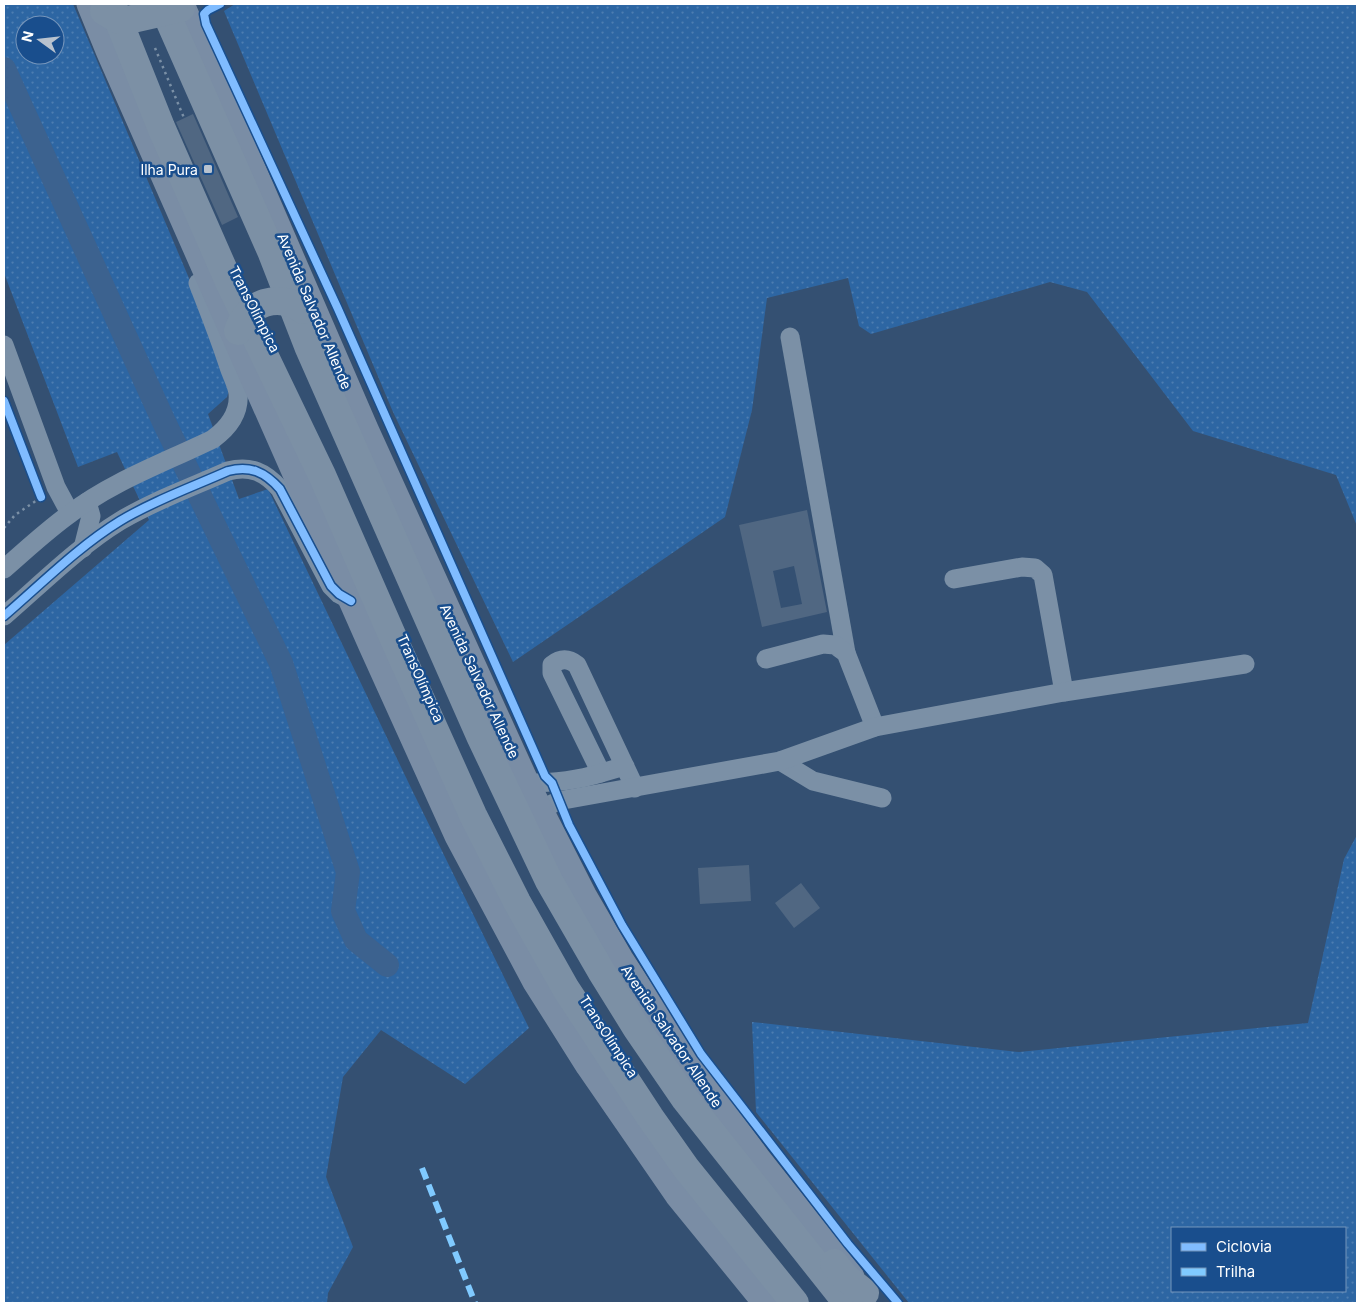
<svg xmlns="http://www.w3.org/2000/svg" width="1361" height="1307" font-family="Inter,sans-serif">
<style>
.grass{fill:url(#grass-dots);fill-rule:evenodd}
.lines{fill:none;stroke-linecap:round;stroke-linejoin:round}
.river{stroke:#3c628f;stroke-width:24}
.building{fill:#506782;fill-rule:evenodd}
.path{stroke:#7b90a6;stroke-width:2.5;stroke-dasharray:2.5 4;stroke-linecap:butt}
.minor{stroke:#7b90a6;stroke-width:19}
.major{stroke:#7a8da5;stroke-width:25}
.highway{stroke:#7c90a5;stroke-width:28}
.quiet{stroke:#80caff;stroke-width:6;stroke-dasharray:12 6;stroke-linecap:butt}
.cycleway-casing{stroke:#194e8d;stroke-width:11}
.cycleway{stroke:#80bcff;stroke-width:8}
.poi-dot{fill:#b8c2ce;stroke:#194e8d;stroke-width:2}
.labels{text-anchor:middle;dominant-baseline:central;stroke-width:5;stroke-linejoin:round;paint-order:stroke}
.poi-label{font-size:14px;fill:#fff;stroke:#194e8d;text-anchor:end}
.street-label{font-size:14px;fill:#fff;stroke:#194e8d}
</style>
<defs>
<pattern id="grass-dots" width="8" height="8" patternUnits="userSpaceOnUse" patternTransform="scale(1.25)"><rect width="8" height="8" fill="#2d66a3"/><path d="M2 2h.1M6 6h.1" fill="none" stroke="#4c7db1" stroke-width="1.8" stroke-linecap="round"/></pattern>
</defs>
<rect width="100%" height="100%" fill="#345072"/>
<g class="grass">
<path d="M4 4H73L232 380 227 397 208 414 239 499 268 489 412 790 529 1028 465 1084 381 1030 343 1077 326 1177 353 1247 328 1293 327 1303H4V645L149 520 117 452 78 467 4 273ZM25 25H55V55H25Z"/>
<path d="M235 4H1357V526L1336 475 1193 431 1087 292 1050 282 871 334 859 326 848 278 767 298 752 410 725 517 513 662 393 412 224 11Z"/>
<path d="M1357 835V1303H909L756 1112 752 1022 1019 1052 1308 1023 1344 859ZM1172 1228H1345V1291H1172Z"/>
</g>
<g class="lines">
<path class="river" d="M4 69 164 422 281 663 348 872 343 911 356 940 387 965"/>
</g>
<g class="building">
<path d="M193 114 238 217 222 225 176 122Z"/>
<path d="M807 510 827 612 762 627 739 525ZM794 566 802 604 781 608 773 571Z"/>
<path d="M749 865 751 901 700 904 698 868Z"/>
<path d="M801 883 820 908 794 928 775 903Z"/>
</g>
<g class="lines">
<g class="path">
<path d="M155 48 184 118"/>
<path d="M4 528 15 515 43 496"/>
</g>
<g class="minor">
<path d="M790 337 846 653"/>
<path d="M4 345 56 487 70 513"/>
<path d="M83 548 91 516 87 502"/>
<path d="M4 569C26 550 47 530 71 513 113 481 166 462 213 439 228 428 240 413 238 393 237 385 232 376 229 367 220 339 209 311 198 283"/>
<path d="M954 579 1022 567 1035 568 1043 575 1064 692"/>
<path d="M4 616C40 585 79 546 120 521 153 501 192 487 228 471 250 465 265 472 280 489L331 586 339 594 350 600"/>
<path d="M766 659 823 644 835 645 846 653 875 727"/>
<path d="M780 761 813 781 882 798"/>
<path d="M625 766 601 773 552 673V665C561 658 568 658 577 665L635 788"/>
<path d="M527 783C553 783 576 781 601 773"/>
<path d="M540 810 558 801 780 761 875 727 1064 692 1245 664"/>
</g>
<g class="major">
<path d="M89 4 109 53 371 646 457 836 535 982 588 1066 677 1195 765 1303"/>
<path d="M182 4 366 429 527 783 584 895 621 959 696 1074 758 1158 852 1277"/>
</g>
<g class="highway">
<path d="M112 4 161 127 230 284 322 475 396 644 473 815 517 902 566 989 650 1117 686 1168 795 1303"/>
<path d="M162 4 271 251 308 346 481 738 549 881 601 971 637 1029 685 1099 847 1303"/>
<path d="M104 11 119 20H128L181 8"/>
<path d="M238 331C247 302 279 292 303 310"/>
<path d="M834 1263 845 1277 865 1293"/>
</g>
<path class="quiet" d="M422 1168 475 1303"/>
<defs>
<g id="cycleway">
<path d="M220 4 208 10 204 14 206 24 338 309 545 776 552 783 569 825 622 925 701 1054 848 1244 898 1303"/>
<path d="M4 401 41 497"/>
<path d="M4 616C40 585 79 546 120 521 153 501 192 487 228 471 250 465 265 472 280 489L331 586 339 594 351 601"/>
</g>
</defs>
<use href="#cycleway" class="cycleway-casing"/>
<use href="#cycleway" class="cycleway"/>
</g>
<rect class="poi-dot" x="203" y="164" width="10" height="10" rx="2.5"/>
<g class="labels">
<g class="poi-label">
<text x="198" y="169">Ilha Pura</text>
</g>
<g class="street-label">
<text transform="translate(255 309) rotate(63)">TransOlímpica</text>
<text transform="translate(315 311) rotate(67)">Avenida Salvador Allende</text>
<text transform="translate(421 678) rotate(66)">TransOlímpica</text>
<text transform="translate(480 681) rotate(65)">Avenida Salvador Allende</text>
<text transform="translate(609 1036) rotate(57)">TransOlímpica</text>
<text transform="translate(672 1036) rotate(56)">Avenida Salvador Allende</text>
</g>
</g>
<rect width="1361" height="1307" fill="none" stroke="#ffffff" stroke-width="10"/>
<rect x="1171" y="1227" width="175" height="65" fill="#194e8d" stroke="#7595bb"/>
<rect x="1181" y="1243" width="25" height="8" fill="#80bcff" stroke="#7595bb"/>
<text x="1216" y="1252" font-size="15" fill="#ffffff">Ciclovia</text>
<rect x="1181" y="1268" width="25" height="8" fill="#80caff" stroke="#7595bb"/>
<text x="1216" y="1277" font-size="15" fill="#ffffff">Trilha</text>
<g transform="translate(40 40) rotate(285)"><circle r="24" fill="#194e8d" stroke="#7595bb"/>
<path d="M0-4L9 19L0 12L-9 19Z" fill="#b8c2ce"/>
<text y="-8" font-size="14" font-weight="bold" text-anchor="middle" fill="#ffffff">N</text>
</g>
</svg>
